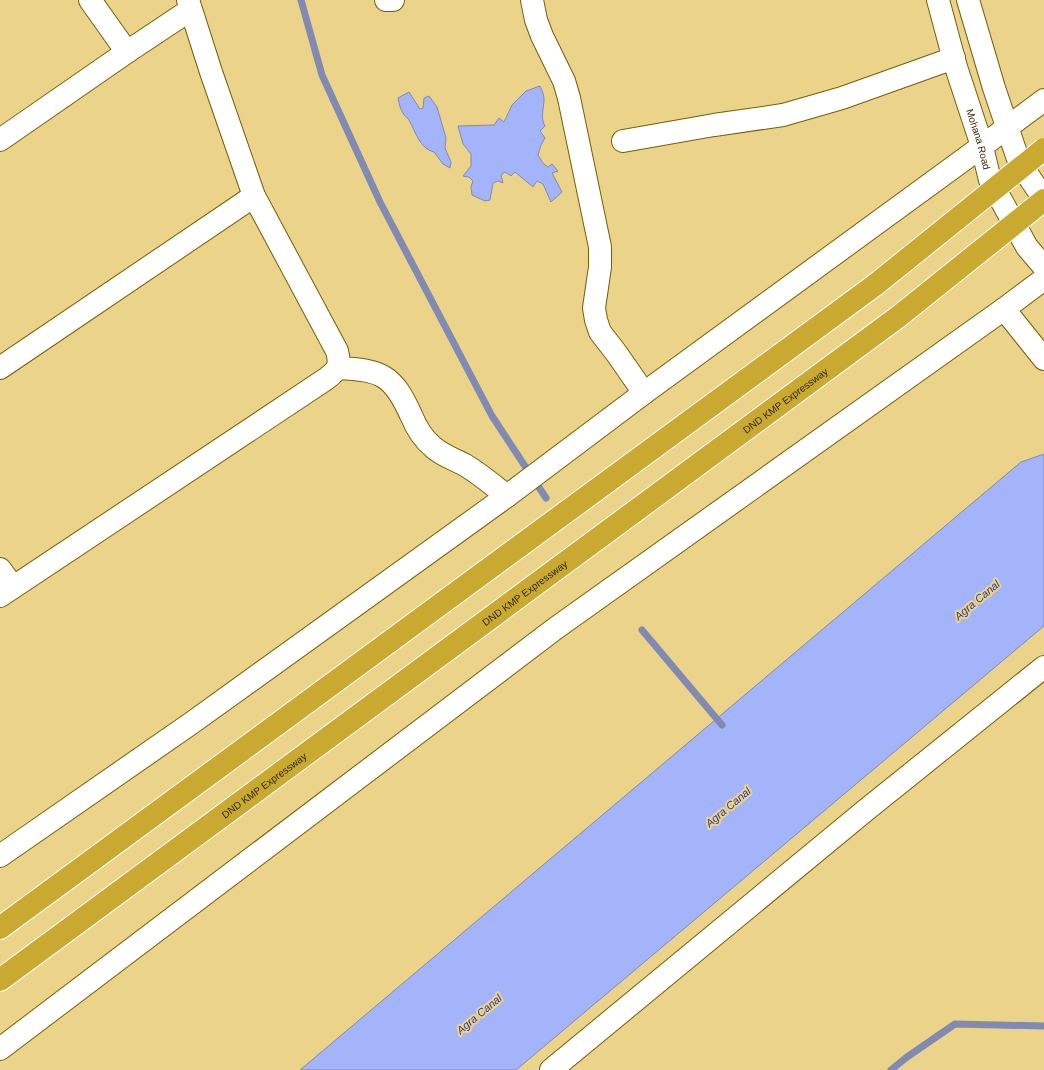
<svg xmlns="http://www.w3.org/2000/svg" width="1044" height="1070" font-family="Arial,sans-serif">
<style>
.water{fill:#a3b4fa;stroke:#818ab2}
.lines{fill:none;stroke-linecap:round;stroke-linejoin:round}
.stream{stroke:#818ab2;stroke-width:7}
.minor-casing{stroke:#745f09;stroke-width:24}
.highway-casing{stroke:#fff;stroke-width:24}
.minor{stroke:#fff;stroke-width:22}
.highway{stroke:#c9a930;stroke-width:22}
.highway-bridge-casing{stroke:#fff;stroke-width:24;stroke-linecap:butt}
.highway-bridge{stroke:#c9a930;stroke-width:22}
.labels{text-anchor:middle;dominant-baseline:central;stroke-width:4;stroke-linejoin:round;paint-order:stroke}
.street-label{font-size:10px;fill:#322909;stroke:#ebd489}
.water-label{font-size:11px;font-style:italic;fill:#2e3596;stroke:#ebd489}
</style>
<rect width="100%" height="100%" fill="#ebd489"/>
<g class="water">
<path d="M540 86C542 90 544 95 544 99 544 108 540 118 545 126L540 131 545 138 541 145 538 155 543 163 548 167 552 164 558 171 552 173 562 192 551 202 543 184 537 181 533 187 515 172 511 176 505 172 501 175 503 183 498 181 493 183 490 200 485 201 472 195 471 187 473 181 469 177 463 176 471 166V154L463 144 458 126 494 125 499 118 504 122 512 105 526 91Z"/>
<path d="M409 92 420 109 423 108 424 98 429 96 437 107 446 138 445 148 451 162 450 168 443 164 434 152C420 149 415 131 409 120 408 118 404 116 403 113 400 109 399 103 398 98Z"/>
<path d="M1044 454V626L516 1070H300L1021 462Z"/>
</g>
<g class="lines">
<g class="stream">
<path d="M301 0 322 75 380 202 492 416 546 498"/>
<path d="M642 630 722 725"/>
<path d="M891 1070 907 1057 955 1024 1044 1026"/>
</g>
<defs>
<g id="minor">
<path d="M90 0 127 52"/>
<path d="M386 0H393"/>
<path d="M532 0 536 20 542 36 564 81 569 98 600 247V267L594 308 596 320 600 332 617 354 644 393"/>
<path id="s1" d="M938 0 956 67 981 143 990 180 1027 247 1044 267"/>
<path d="M968 0 994 88 1019 162 1044 199"/>
<path d="M0 140 127 52 190 10"/>
<path d="M623 141 714 125 783 115 842 98 954 58"/>
<path d="M1004 309 1044 359"/>
<path d="M0 368 254 196"/>
<path d="M338 368C382 370 393 375 411 415 416 427 423 439 433 447 443 456 454 459 465 465 480 474 493 485 507 496"/>
<path d="M0 569 13 587"/>
<path d="M0 596 326 379C338 370 341 366 337 351L254 196 211 72 188 0"/>
<path d="M0 856 193 722 507 496 644 393 981 147 1044 100"/>
<path d="M0 1049 556 628 1004 309 1044 279"/>
<path d="M551 1070 866 810 1044 667"/>
</g>
<g id="highway">
<path d="M0 928 875 285"/>
<path id="s2" d="M0 980 898 317"/>
</g>
</defs>
<use href="#minor" class="minor-casing"/>
<use href="#highway" class="highway-casing"/>
<use href="#minor" class="minor"/>
<use href="#highway" class="highway"/>
<defs>
<g id="highway-bridge">
<path d="M875 285 1044 149"/>
<path d="M898 317 1044 200"/>
</g>
</defs>
<use href="#highway-bridge" class="highway-bridge-casing"/>
<use href="#highway-bridge" class="highway-bridge"/>
</g>
<g class="labels">
<g class="street-label">
<text stroke="none"><textPath href="#s1" startOffset="145">Mohana Road</textPath></text>
<text stroke="none"><textPath href="#s2" startOffset="976">DND KMP Expressway</textPath></text>
<text stroke="none"><textPath href="#s2" startOffset="652">DND KMP Expressway</textPath></text>
<text stroke="none"><textPath href="#s2" startOffset="328">DND KMP Expressway</textPath></text>
</g>
<g class="water-label">
<text transform="translate(977 600) rotate(-40)">Agra Canal</text>
<text transform="translate(728 807) rotate(-40)">Agra Canal</text>
<text transform="translate(479 1014) rotate(-40)">Agra Canal</text>
</g>
</g>
</svg>
